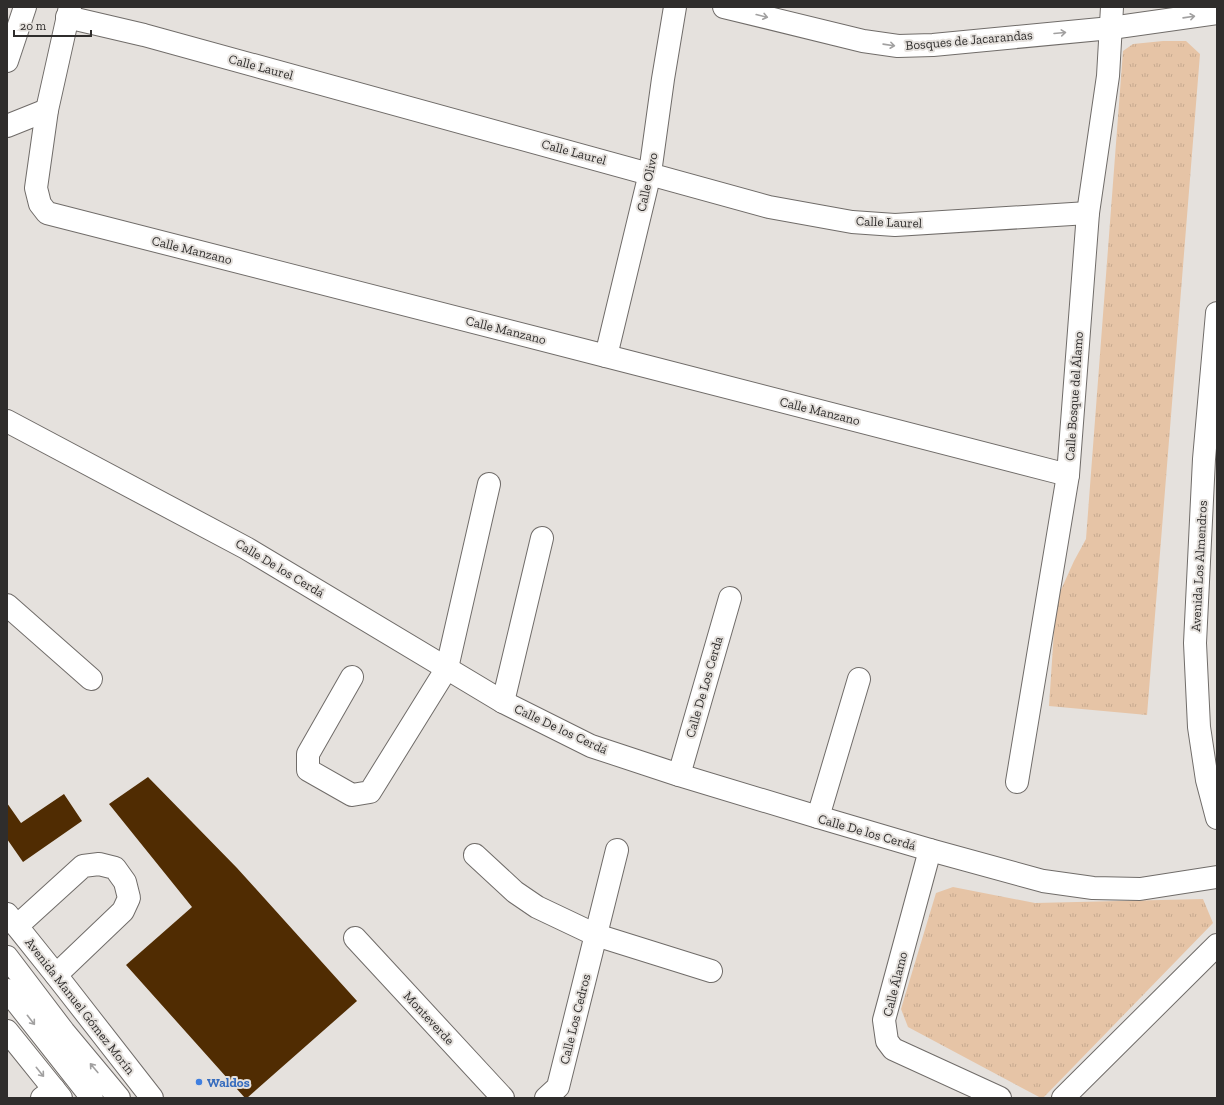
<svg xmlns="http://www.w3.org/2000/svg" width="1224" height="1105" font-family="'Zilla Slab',serif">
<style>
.park{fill:url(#park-tufts)}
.building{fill:#502c02}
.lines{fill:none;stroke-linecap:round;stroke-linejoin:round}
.minor-casing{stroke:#706c69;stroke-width:24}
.major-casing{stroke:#706c69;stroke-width:24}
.minor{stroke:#fff;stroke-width:22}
.major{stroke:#fff;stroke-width:22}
.oneway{stroke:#a1a0a0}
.shop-dot{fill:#3f7fe0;stroke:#e5e1dd;stroke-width:1.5}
.labels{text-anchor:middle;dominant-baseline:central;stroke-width:4;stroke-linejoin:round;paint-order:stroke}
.street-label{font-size:13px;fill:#2f2d2c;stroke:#e5e1dd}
.shop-label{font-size:13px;font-weight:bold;fill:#366cbe;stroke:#e5e1dd;text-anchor:start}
</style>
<defs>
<pattern id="park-tufts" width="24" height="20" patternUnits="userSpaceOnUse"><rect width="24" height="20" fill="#e6c4a6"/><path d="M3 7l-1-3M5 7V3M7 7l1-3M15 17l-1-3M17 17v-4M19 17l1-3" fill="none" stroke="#c6a98f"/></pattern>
</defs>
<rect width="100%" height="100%" fill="#e5e1dd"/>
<g class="park">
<path d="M1163 41H1186L1200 54 1147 715 1049 706 1056 601 1074 561 1086 539 1123 51 1133 44Z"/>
<path d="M953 887 1035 903 1203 899 1213 923 1043 1098H1041L908 1027 901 1009 936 893Z"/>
</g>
<g class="building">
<path d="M148 777 237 868 357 1001 247 1098H245L126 965 192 907 109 804Z"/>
<path d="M64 794 82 821 23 862 7 839V803L21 823Z"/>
</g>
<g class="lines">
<defs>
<g id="minor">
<path d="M70 7 47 110 36 188 40 204 47 213 606 356 1068 475"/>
<path d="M724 7 863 41 898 46 933 45 1111 28 1217 13"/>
<path d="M67 17 144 35 769 207 852 222 895 225 1088 213"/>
<path d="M7 126 47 110"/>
<path d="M1217 313 1204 459 1195 643 1199 727 1207 780 1217 818"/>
<path d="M606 356 650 173 663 79 675 7"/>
<path d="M7 421 246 548 503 702 591 746 679 775 818 817 930 850 1043 881 1093 888 1140 889 1217 877"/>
<path d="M7 605 91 679"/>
<path d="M352 677 308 754V770L352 795 370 792 447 668 489 484"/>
<path d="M503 702 542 538"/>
<path d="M679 775 730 598"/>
<path d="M1017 782 1068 475 1088 213 1108 76 1112 7"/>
<path d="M818 817 859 679"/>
<path d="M930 850 884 1020 887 1041 893 1049 1000 1098"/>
<path d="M475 855 515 892 537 907 596 935 711 971"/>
<path d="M17 926 83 866 99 864 115 868 125 882 129 898 123 911 56 975"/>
<path d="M355 938 503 1098"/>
<path d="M7 957 64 1032 119 1098"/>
<path d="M7 990 92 1098"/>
<path d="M42 1098 54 1089"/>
<path d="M546 1098 558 1087 617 850"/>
<path d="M1063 1098 1217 945"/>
</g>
<g id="major">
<path d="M7 61 25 7"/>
<path d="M7 914 56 975 152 1098"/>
<path d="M7 1031 61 1098"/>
</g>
</defs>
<use href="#minor" class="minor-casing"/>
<use href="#major" class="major-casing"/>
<use href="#minor" class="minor"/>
<use href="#major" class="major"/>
</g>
<defs><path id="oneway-shaft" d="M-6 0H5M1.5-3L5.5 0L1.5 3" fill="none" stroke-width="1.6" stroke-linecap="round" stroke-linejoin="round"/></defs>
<g class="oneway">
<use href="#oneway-shaft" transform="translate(762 16) rotate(14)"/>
<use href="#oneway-shaft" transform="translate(1189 17) rotate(-8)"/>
<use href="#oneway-shaft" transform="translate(1060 33) rotate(-5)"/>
<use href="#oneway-shaft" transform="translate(889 45) rotate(8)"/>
<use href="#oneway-shaft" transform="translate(31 1020) rotate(52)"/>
<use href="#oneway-shaft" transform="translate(94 1068) rotate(-130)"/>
<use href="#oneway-shaft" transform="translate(40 1072) rotate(51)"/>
</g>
<circle class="shop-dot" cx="199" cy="1082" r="4"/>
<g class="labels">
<g class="street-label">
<text transform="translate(969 40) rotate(-5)">Bosques de Jacarandas</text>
<text transform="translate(261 67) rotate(15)">Calle Laurel</text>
<text transform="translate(574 152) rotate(15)">Calle Laurel</text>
<text transform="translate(647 182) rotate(-78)">Calle Olivo</text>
<text transform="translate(889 222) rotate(2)">Calle Laurel</text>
<text transform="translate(192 250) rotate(14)">Calle Manzano</text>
<text transform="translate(506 330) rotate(14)">Calle Manzano</text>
<text transform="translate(1074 396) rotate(-86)">Calle Bosque del Álamo</text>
<text transform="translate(820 411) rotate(14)">Calle Manzano</text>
<text transform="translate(1199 566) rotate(-87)">Avenida Los Almendros</text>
<text transform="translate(280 568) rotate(31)">Calle De los Cerdá</text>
<text transform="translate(704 687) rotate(-74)">Calle De Los Cerda</text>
<text transform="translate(561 729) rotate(25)">Calle De los Cerdá</text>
<text transform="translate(867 832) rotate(16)">Calle De los Cerdá</text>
<text transform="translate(895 984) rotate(-76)">Calle Álamo</text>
<text transform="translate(80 1006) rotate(52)">Avenida Manuel Gómez Morín</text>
<text transform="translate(429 1018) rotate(47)">Monteverde</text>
<text transform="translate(575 1019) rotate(-76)">Calle Los Cedros</text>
</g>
<g class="shop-label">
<text x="207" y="1082">Waldos</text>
</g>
</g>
<rect width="1224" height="1105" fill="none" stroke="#2f2d2c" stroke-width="16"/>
<path d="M14 30v6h77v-6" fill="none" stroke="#2f2d2c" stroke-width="2"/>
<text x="20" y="30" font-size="12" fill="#2f2d2c" stroke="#e5e1dd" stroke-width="3" paint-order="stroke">20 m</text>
</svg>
